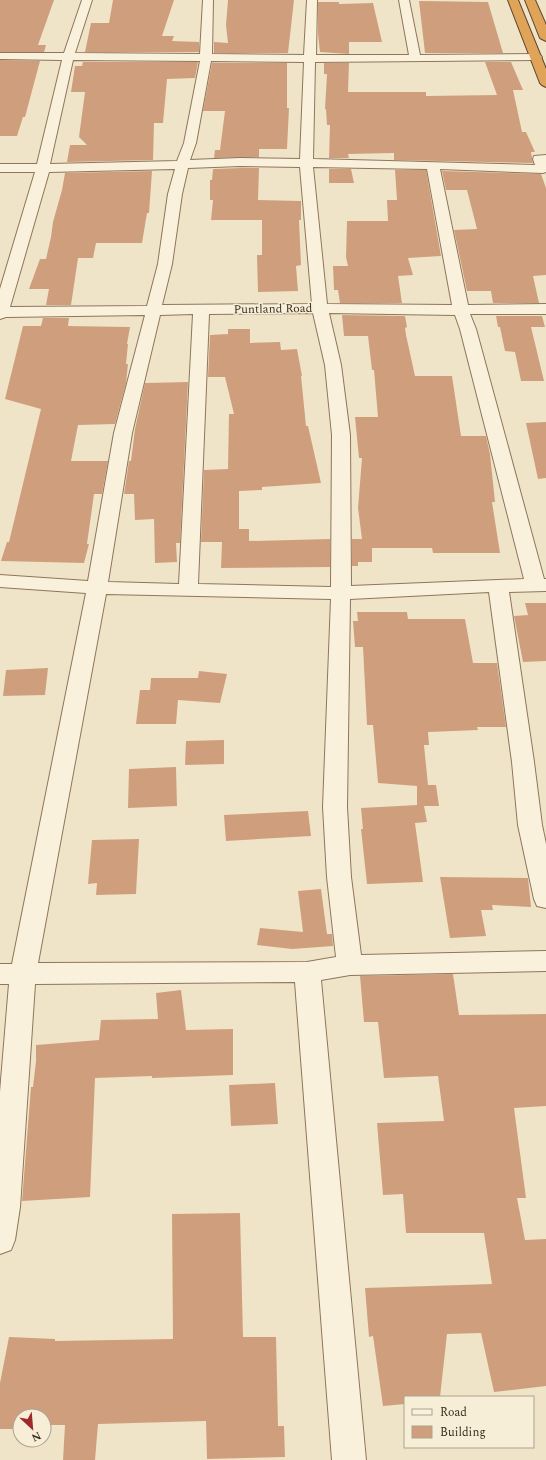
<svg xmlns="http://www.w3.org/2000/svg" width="546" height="1460" font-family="Spectral,serif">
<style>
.building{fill:#cf9f7d}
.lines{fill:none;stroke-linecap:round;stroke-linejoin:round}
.minor-casing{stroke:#8d765c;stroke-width:2}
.highway-casing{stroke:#5b4430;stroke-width:2}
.minor{fill:#faf1dc;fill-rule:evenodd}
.highway{fill:#e0a458;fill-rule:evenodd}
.labels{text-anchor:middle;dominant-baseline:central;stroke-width:3;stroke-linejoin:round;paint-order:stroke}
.far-street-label{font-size:12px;fill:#3d2e20;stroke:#f7eed8}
</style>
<rect width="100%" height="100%" fill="#f0e4c8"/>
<g class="building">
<path d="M0 0H54L38 45H46L44 52H0Z"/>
<path d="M113 0H174L162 36H174L172 41 199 42V52H85L91 23H109Z"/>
<path d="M228 0H294L288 53H214V42L228 43 226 25Z"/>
<path d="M419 1 488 2 503 53H425Z"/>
<path d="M318 2H339V4L373 3 382 42H349V54L320 52 318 34Z"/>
<path d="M0 60 40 61 25 117H23L17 136H0Z"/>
<path d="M83 62H198L195 78 167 79 163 123H154L153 160 67 162 70 145H87L79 137 85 92H71L75 66H82Z"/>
<path d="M485 62H511L523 90H513L522 132H526L535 152H531L533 163 394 160V153L348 154 349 158H329L330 125H327L326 109H325L327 74H324V63H349L348 92H426V96L497 95Z"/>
<path d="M212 63H287V108H289L287 149H259V157L214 158 215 150H220L225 111H203Z"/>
<path d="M240 168H259L258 200 301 201V220H299L301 265 296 266 298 291 258 292 257 255H262V220H211L213 200H210V180H212L213 169Z"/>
<path d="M329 169H351L354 183H329Z"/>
<path d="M395 170H426L441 256 408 258 413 275 398 276 402 303H340L338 290H334L333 266H348L346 257 347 221H388L387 200H397Z"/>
<path d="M152 171 149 213H147L142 243H96L93 258H78L71 305H46L49 289H29L40 259H46L51 237 53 222 62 190 65 173Z"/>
<path d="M442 171 541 174 546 188V275L533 276 539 303H493L491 291H467L454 230 477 229 467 190H446Z"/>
<path d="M342 315 405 316 407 327 405 328 406 335 415 376H452L461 436H486L490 454 495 502H492L500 553H433L432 548H372V562H358V566H352V539H362L358 508 362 458H359L355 417H378L374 370H372L368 336H344Z"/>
<path d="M496 316H542L545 327H531L544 381H521L515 352 505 351 500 327H498Z"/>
<path d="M43 318H69L68 326 130 327 127 344H128L126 364H128L126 383 115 424 78 425 71 461H108L102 494H94L87 544H89L84 563 1 561 7 542H9L41 409 5 399 23 326H41Z"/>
<path d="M228 329H250V343L280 342 281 350 297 349 302 376H301L306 426H308L321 483 262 487V490L239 491V529H249V541L330 539V567L221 568 222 542H201L204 470 228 469 229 414H234L225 377H208L210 335 228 334Z"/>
<path d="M188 382 180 543H176L177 562 155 563 154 519 135 520 134 494H124L129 461H131L135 429 145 383Z"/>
<path d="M546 422V478L538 479 526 423Z"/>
<path d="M525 603H546V661L523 662 514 616 528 615Z"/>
<path d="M357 612H407L408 619H465L473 663H497L506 727H477L478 730 428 732 429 745H424L428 785H436L439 806H424L427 822 415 823 423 882 367 884 361 829H363L361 808 417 805V786L378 783 373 725H367L363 647H355L353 621H358Z"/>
<path d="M48 668 45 695 3 696 6 670Z"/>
<path d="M199 671 227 674 220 703 178 700 176 724H136L140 690H150L151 678H198Z"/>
<path d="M224 740V764L185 765 186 741Z"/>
<path d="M176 767 177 806 128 808 129 769Z"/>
<path d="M308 811 311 836 226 841 224 815Z"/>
<path d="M139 839 136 894 96 895 97 883 88 884 92 840Z"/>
<path d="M440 877 528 878 531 907 492 905 493 910H481L486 936 450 938Z"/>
<path d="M321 889 327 934H332L333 946 292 949 257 945 260 928 303 932 298 891Z"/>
<path d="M453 974 459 1015 546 1014V1106L514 1108 526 1198H517L525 1240 546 1239V1386L494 1392 481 1333 447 1334 440 1397H405V1404L383 1406 373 1336 369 1337 365 1288 492 1284 484 1233H406L403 1194 383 1195 377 1123 444 1121 438 1076 384 1078 378 1022H364L360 976Z"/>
<path d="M181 990 186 1030 233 1029V1075L152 1078V1076L95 1078 90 1197 22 1201 31 1087H33L36 1061V1045L99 1040 101 1020 158 1019 156 993Z"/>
<path d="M275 1083 278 1124 231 1126 229 1085Z"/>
<path d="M240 1213 243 1337H276L278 1426H284L285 1457 207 1459 206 1421 98 1424 95 1460H63L65 1425H44V1416H20V1429H0V1383L9 1337 55 1339V1341L173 1339 172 1214Z"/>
</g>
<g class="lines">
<defs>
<path id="minor" d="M82 0H92L75 53 200 54 203 0H213L212 54 304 55 307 0H317L316 55H409L399 0H409L420 55 536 54 540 55 542 57 540 59 536 60 315 62 313 159 535 165 533 159 534 156 546 155V172L543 173 440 169 468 305 546 304V314H470L476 329 544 579H546V591L509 592 534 762 542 825 546 844V908L537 906 534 899 518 825 512 762 489 592 350 599 347 807 351 877 361 955 546 951V971L350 975 321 980 366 1460H332L295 982 35 984 20 1207 15 1240 11 1250 0 1254V1092L9 984H0V964H12L86 593 0 587V575L88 581 114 433 145 315 6 317 0 319V289L35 172H0V164H37L62 60 0 59V53H64ZM73 60 200 61 184 143 177 161 50 164ZM211 61 304 62 300 159 240 158 190 160 196 143ZM240 166 300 167 312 304 162 305 172 264 182 194 188 168ZM313 167 427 169 452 305 327 304ZM175 169 168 194 158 264 147 306 10 307 49 172ZM313 313 325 365 332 435 331 587 198 584 209 314ZM329 313 455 315 460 329 524 579 351 586 350 435 341 365ZM193 314 179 584 108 582 132 433 160 315ZM106 594 331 599 323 807 327 877 336 957 307 962 38 963Z"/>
<g id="highway">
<path d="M508 0H518L546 69V87L542 85 540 83Z"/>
<path d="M525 0H535L546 25V41L540 38Z"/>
</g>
</defs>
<use href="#minor" class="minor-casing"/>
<use href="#highway" class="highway-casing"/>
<use href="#minor" class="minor"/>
<use href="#highway" class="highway"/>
</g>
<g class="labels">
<g class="far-street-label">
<text transform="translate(273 309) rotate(-1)">Puntland Road</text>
</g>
</g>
<rect x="404" y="1396" width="130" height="52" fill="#f7eed8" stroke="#ada18e"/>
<rect x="412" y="1409" width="20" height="6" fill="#faf1dc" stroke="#ada18e"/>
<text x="440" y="1416" font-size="12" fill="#3d2e20">Road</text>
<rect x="412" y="1426" width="20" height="12" fill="#cf9f7d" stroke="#ada18e"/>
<text x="440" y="1436" font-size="12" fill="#3d2e20">Building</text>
<g transform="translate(32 1428) rotate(154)"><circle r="19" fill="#f7eed8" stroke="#ada18e"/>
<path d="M0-3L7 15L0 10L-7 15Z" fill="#9e2a2b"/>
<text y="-6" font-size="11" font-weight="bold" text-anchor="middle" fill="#3d2e20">N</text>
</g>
</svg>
